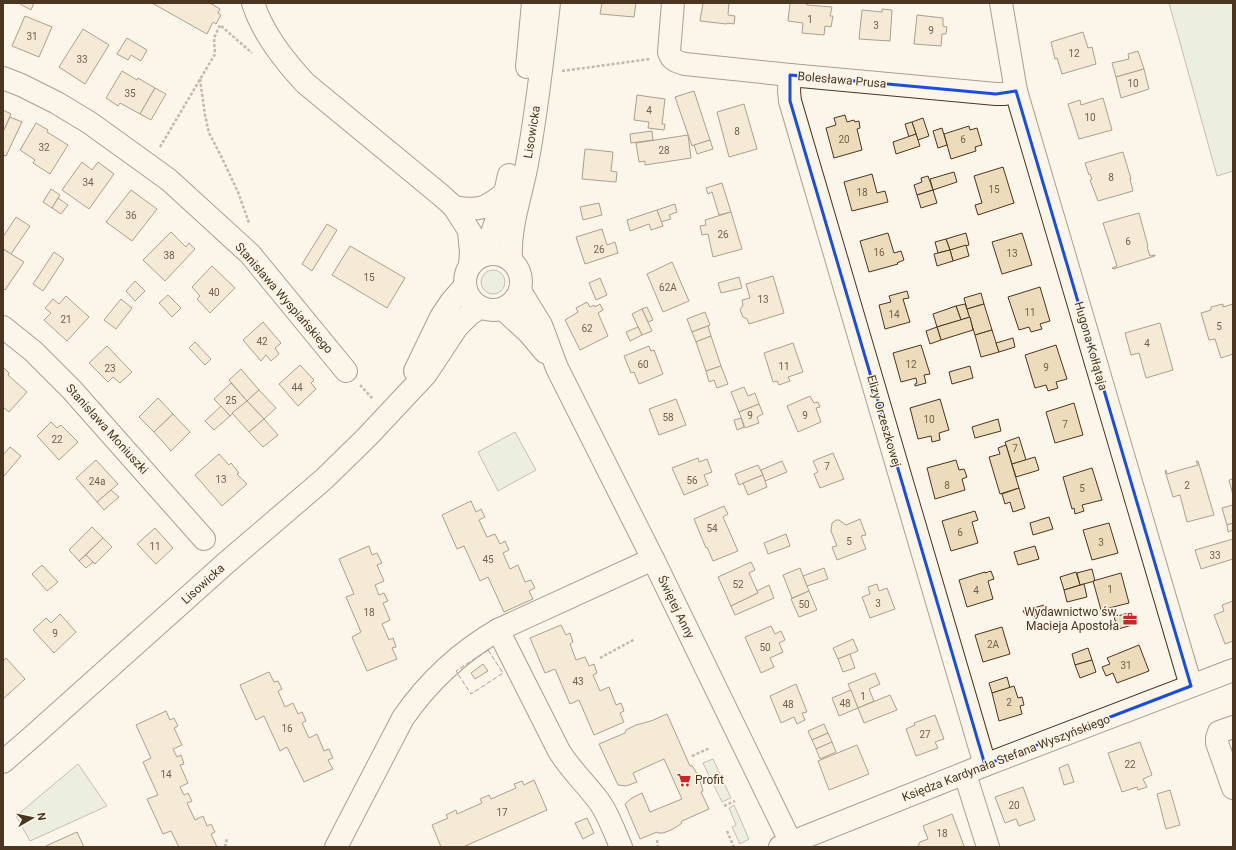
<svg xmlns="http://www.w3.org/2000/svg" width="1236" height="850" font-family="Roboto,sans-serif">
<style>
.green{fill:#dce7d0;stroke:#887966}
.building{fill:#ecdcbc;stroke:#4a3520}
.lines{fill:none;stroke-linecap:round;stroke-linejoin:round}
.minor-casing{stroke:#4a3520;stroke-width:24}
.major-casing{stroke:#4a3520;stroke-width:24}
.path{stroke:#7f6f5c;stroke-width:2.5;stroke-dasharray:3 2;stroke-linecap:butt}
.minor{stroke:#fbf6e9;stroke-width:22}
.major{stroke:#fbf6e9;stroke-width:22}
.fence{stroke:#4a3520;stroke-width:1;stroke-dasharray:5 2;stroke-linecap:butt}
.marked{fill:none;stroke:#1d4ed8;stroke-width:3;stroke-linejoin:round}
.labels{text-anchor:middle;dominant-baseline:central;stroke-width:3;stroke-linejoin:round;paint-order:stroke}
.number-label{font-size:10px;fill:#725f47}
.street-label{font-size:12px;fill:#4a3520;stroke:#fbf6e9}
.poi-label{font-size:12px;fill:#4a3520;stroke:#fbf6e9;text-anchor:end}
</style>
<rect width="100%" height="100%" fill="#fbf6e9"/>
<g class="green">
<path d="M1169 3H1233V171L1217 176Z"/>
<circle cx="493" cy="282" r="12"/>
<path d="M515 432 536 470 498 491 478 452Z"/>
<path d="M713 759 731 798 722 802 703 763Z"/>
<path d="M78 764 107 806 30 841 16 816Z"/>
<path d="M734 805 749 839 740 844 732 827 736 825 729 808Z"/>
</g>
<g class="building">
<path d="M20 3H34L31 10 20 4Z"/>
<path d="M152 3H210L220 9 218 13 221 15 216 24 213 22 207 34Z"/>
<path d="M602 3H636L634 17 600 14Z"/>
<path d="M703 3H729L728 15 735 16 734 24 727 23V24L700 21Z"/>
<path d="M790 3H807V5L832 7 830 16H833L831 27 825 26 824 35 802 33 803 23 788 21Z"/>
<path d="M882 9 892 10 890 41 859 39 862 10 882 12Z"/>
<path d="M917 15 943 18V26L947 27 946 34H942L941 46 914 44Z"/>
<path d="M25 16 52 27 39 57 12 46Z"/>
<path d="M83 29 109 45 85 84 59 67Z"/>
<path d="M1083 32 1088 48 1092 47 1096 64 1062 74 1057 58 1055 59 1051 42Z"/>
<path d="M127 38 147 50 141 61 131 55 128 60 117 54Z"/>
<path d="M1138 51 1144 69 1116 77 1112 63 1129 59 1128 54Z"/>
<path d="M1144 69 1149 89 1121 98 1116 77Z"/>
<path d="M122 71 137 80 138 78 155 88 140 114 120 103 118 106 106 98Z"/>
<path d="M155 88 166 94 151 120 140 114Z"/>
<path d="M694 91 710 140 692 146 675 97Z"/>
<path d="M637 95 665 99 662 124H665L664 130 648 128 649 122 634 120Z"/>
<path d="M1103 98 1112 130 1079 139 1068 104 1080 100 1081 105Z"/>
<path d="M744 104 757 149 729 157 717 112Z"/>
<path d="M3 110 11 114 3 132Z"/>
<path d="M845 115 847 122 854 120 855 122 859 121 860 128 857 129 862 150 834 158 826 128 836 125 834 118Z"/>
<path d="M10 117 22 122 6 156 3 155V132Z"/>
<path d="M923 118 929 136 918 140 912 122Z"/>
<path d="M912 122 916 134 909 137 905 124Z"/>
<path d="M36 123 48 130 47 132 68 145 50 174 33 163 35 160 20 150Z"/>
<path d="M969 126 970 130 977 128 982 145 975 147 976 151 951 159 944 134Z"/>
<path d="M942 128 947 145 938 148 933 131Z"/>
<path d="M652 131 653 140 631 143 630 134Z"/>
<path d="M916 134 920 146 896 154 893 142Z"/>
<path d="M688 135 691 158 645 165V161L639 162 636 143Z"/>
<path d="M710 140 713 149 697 154 694 145Z"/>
<path d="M585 149 613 152 611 171 617 172 616 182 582 179Z"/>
<path d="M1123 152 1131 179H1130L1133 191 1098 201 1090 180 1092 179 1090 174 1089 175 1085 163Z"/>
<path d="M82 162 92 170 98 162 114 174 89 209 62 190Z"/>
<path d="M1003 167 1014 203 978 215 975 205 982 203 974 176Z"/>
<path d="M954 172 957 182 933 190 930 179Z"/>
<path d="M872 174 877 193 885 191 888 202 852 211 844 182Z"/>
<path d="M928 176 933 190 917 195 914 185 922 182 921 178Z"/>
<path d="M722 183 731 212 719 215 712 192 708 194 706 188Z"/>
<path d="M51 189 60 195 52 208 43 202Z"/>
<path d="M131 190 157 209 132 241 106 222Z"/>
<path d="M933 190 937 203 921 208 917 195Z"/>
<path d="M58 198 68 205 61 214 52 208Z"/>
<path d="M599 203 602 215 583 220 580 207Z"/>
<path d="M675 204 677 212 669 215 671 219 661 222 657 210Z"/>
<path d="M657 210 663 226 651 230 649 224 630 231 627 220Z"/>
<path d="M731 212 742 249 713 257 708 234 702 235 700 226 706 225 705 220Z"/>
<path d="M1139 213 1148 246 1147 247 1150 256 1155 255V256L1113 269 1112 268 1117 266 1103 223Z"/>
<path d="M16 217 30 226 11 254 3 249V237Z"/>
<path d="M327 224 337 230 312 271 302 264Z"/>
<path d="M602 229 607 245 615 242 618 253 585 264 576 237Z"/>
<path d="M171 232 186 247 189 243 195 249 165 281 143 260Z"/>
<path d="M888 233 894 253 901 251 904 260 897 263 898 264 869 272 860 241Z"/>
<path d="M966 233 969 245 950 250 946 239Z"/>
<path d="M1022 233 1032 265 1002 274 992 242Z"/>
<path d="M946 239 950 250 938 253 935 242Z"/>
<path d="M966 245 969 256 953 261 950 250Z"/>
<path d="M350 246 405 278 387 308 332 275Z"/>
<path d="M3 249 24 262 5 290 3 288Z"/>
<path d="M950 250 953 261 937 266 934 254Z"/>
<path d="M54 252 64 259 43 291 33 284Z"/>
<path d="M672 262 689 301 663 312 647 274Z"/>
<path d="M212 266 235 288 210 313 197 299 200 296 192 287Z"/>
<path d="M773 276 784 313 749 324 747 319 743 317 740 310 743 305 742 300 750 298 746 284Z"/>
<path d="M739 277 742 288 721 293 718 283Z"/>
<path d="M600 278 607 295 596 300 589 283Z"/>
<path d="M135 281 145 291 135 301 126 291Z"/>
<path d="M1040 287 1050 321 1040 324 1042 329 1031 332 1029 327 1019 330 1008 297Z"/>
<path d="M907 291 909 298 903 299 910 322 885 329 879 305 891 302 889 296Z"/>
<path d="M981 293 984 304 967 309 964 298Z"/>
<path d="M168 295 181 308 172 317 159 303Z"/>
<path d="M66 296 89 317 67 341 44 320 51 313 45 308 53 299 59 304Z"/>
<path d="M121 299 132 308 116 329 104 320Z"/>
<path d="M587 302 590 307 594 305 595 307 600 304 603 310 598 313 608 336 580 350 565 320 578 312 576 308Z"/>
<path d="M965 304 970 317 961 320 956 306Z"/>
<path d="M984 304 992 330 975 335 967 309Z"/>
<path d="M1223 304V307L1233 304V354L1221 358 1215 339 1209 340 1201 313 1211 310V307Z"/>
<path d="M956 306 961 320 937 327 933 314Z"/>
<path d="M647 307 653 320 648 322 642 309Z"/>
<path d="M642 309 652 331 642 335 632 314Z"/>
<path d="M705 312 710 325 692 332 687 319Z"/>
<path d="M970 317 973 330 941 340 937 327Z"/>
<path d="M263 322 281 343 275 348 279 354 271 361 266 355 261 361 243 340Z"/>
<path d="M1160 323 1173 370 1146 378 1139 353 1131 355 1125 333Z"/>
<path d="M708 326 711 336 696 342 692 332Z"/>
<path d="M638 327 642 335 630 341 626 332Z"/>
<path d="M937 327 941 340 930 344 926 331Z"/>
<path d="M992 330 999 352 981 357 975 335Z"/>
<path d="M711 336 721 366 706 371 696 342Z"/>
<path d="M1013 338 1015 347 999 352 996 343Z"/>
<path d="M195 342 211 359 205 365 189 348Z"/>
<path d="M793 343 803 372 788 377 790 381 779 385 777 381 773 382 764 353Z"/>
<path d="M921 345 930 374 924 375 926 383 915 386V384L917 383 916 378 901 382 893 353Z"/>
<path d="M1056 345 1067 379 1056 382 1058 388 1048 391 1046 385 1035 388 1025 355Z"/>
<path d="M107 346 132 372 120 383 113 377 108 382 89 363Z"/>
<path d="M649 346 651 351 654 350 663 374 639 384 634 372 631 373 624 356Z"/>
<path d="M300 365 314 380 311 383 316 389 298 406 279 384Z"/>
<path d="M721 366 728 384 717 388 714 380 709 382 706 371Z"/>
<path d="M970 366 973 378 952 384 949 372Z"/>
<path d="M4 368 9 373 8 375 27 392 9 412 3 407V369Z"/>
<path d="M241 369 259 390 247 401 229 380Z"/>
<path d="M231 383 247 401 230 416 214 399Z"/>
<path d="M744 387 748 396 755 393 759 404 739 412 731 392Z"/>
<path d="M259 390 276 408 264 419 247 401Z"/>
<path d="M810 396 814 403 818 402 820 407 816 408 821 422 798 432 787 406Z"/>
<path d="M158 398 173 414 154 432 139 417Z"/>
<path d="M676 399 686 425 659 435 649 409Z"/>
<path d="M940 399 949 430 939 433 940 440 932 442 931 436 918 439 910 408Z"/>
<path d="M247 401 264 419 249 432 232 413Z"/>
<path d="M1074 403 1083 435 1055 443 1046 412Z"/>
<path d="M759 404 763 414 757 417 759 423 745 428 739 412Z"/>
<path d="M221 406 230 416 214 430 205 421Z"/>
<path d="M173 414 190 432 171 451 154 432Z"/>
<path d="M741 418 744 427 737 430 734 420Z"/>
<path d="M264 419 278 435 263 447 249 432Z"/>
<path d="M998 419 1001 431 975 438 972 427Z"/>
<path d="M51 422 57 428 61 425 78 442 59 460 37 436Z"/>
<path d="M1019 437 1026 460 1012 464 1005 442Z"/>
<path d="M1006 445 1019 488 1000 494 989 457 1000 454 998 448Z"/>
<path d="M10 447 21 456 4 476 3 475V455Z"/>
<path d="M833 453 844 479 820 488 814 474 818 472 813 461Z"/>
<path d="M219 454 229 465 231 463 239 473 237 474 247 484 222 506 195 475Z"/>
<path d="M1035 457 1039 470 1016 477 1012 464Z"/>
<path d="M698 458 699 462 707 459 712 472 704 475 708 485 684 495 672 468Z"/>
<path d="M96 460 118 484 97 502 76 478Z"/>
<path d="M956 460 959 470 964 469 967 477 962 479 965 490 935 499 927 468Z"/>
<path d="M782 461 787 472 765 481 761 470Z"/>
<path d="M1196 461H1198L1214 515 1187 522 1180 495 1173 497 1165 471 1166 470 1167 474 1180 470 1198 465Z"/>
<path d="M758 465 763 475 739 485 735 474Z"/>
<path d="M1092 468 1102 500 1082 505 1084 511 1075 514 1074 508 1072 509 1063 477Z"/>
<path d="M763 475 767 487 748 495 743 483Z"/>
<path d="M1233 479V495L1229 480Z"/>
<path d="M1019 488 1025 508 1013 512 1010 502 1005 504 1002 494Z"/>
<path d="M111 490 119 497 104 510 97 502Z"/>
<path d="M471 501 476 512 481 509 485 517 479 520 487 537 495 534 500 544 505 541 509 550 503 553 510 569 518 565 525 582 531 580 535 588 529 591 533 599 504 612 488 577 480 581 464 546 457 549 442 515Z"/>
<path d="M1233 505V523L1227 525 1222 508Z"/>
<path d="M724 506 728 514 723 517 738 551 713 561 707 547 706 548 694 519Z"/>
<path d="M975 511 978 520 972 522 978 543 951 551 942 521Z"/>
<path d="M1049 517 1053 529 1033 535 1030 523Z"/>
<path d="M860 519 866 535 861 536 866 549 837 560 832 547 837 546 831 531 832 523 836 520H839L846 525Z"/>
<path d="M1109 523 1118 553 1092 560 1083 530Z"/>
<path d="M1233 523V530L1228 532 1227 525Z"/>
<path d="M92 527 103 538 79 561 69 550Z"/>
<path d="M155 528 173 548 156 564 137 544Z"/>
<path d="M786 534 790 546 768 554 764 543Z"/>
<path d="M103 538 112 547 95 564 86 555Z"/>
<path d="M1233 539V559L1201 569 1195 550Z"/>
<path d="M369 546 372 555 377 553 382 563 377 565 384 581 375 585 379 595 384 593 388 601 383 603 390 620 382 624 389 640 393 638 396 647 392 648 397 659 367 671 352 637 361 632 346 597 354 594 339 559Z"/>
<path d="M1035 546 1039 559 1018 565 1014 552Z"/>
<path d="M86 555 93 562 86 568 79 561Z"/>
<path d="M751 562 755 570 749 573 758 593 731 606 718 577Z"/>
<path d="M42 565 58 582 47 591 32 574Z"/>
<path d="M800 568 809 591 792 598 783 575Z"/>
<path d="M824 568 828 579 807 586 803 576Z"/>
<path d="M1092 569 1095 581 1080 585 1077 573Z"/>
<path d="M991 571 994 579 988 581 993 599 967 607 959 580 985 572V573Z"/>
<path d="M1076 572 1080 585 1064 590 1060 577Z"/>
<path d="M1121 573 1129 603 1101 610 1093 581Z"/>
<path d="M877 584 879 591 887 588 895 609 870 618 862 597 870 594 868 587Z"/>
<path d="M1084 584 1087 597 1067 602 1064 590Z"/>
<path d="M769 585 774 598 735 615 731 606 758 593 757 591Z"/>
<path d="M809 591 817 610 799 617 791 599Z"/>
<path d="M1233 601V641L1225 644 1214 615 1224 611 1222 605Z"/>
<path d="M1044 605 1046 613 1032 617 1031 614H1025L1023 611Z"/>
<path d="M1132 612 1136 624 1118 629 1114 617Z"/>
<path d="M60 614 76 632 54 653 33 630 46 618 51 623Z"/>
<path d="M561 625 566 635 570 633 573 642 570 644 576 660 585 657 589 666 594 664 597 673 593 675 600 691 609 687 616 705 621 703 624 711 620 713 624 722 594 735 579 700 570 704 555 669 545 673 530 638Z"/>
<path d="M771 626 775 634 781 631 785 640 779 643 783 652 770 658 774 667 761 673 745 637Z"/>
<path d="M1002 627 1010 654 983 662 975 635Z"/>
<path d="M853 639 858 651 838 659 833 648Z"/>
<path d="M1139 645 1149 671 1117 683 1113 673 1106 676 1102 667 1110 664 1107 658Z"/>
<path d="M1088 648 1092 660 1075 665 1072 654Z"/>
<path d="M850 654 855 668 843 672 838 659Z"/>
<path d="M6 658 25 679 3 699V661Z"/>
<path d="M1092 660 1096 672 1080 678 1075 665Z"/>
<path d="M483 664 488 671 475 679 471 673Z"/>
<path d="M269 672 274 682 278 681 282 689 278 691 285 707 293 703 298 714 302 712 306 721 302 723 309 738 317 734 324 751 329 749 333 758 328 760 333 769 304 782 287 747 280 751 264 716 256 720 240 685Z"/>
<path d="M875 673 880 684 869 689 874 701 858 708 848 684Z"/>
<path d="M1007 677 1010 688 992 693 989 683Z"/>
<path d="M796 684 807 712 802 713 805 720 797 724 794 717 781 723 770 696Z"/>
<path d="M1014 686 1018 698 1022 697 1024 705 1020 706 1022 714 999 721 992 693Z"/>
<path d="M851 690 858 708 839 716 832 698Z"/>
<path d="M890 695 897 710 864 723 858 708Z"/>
<path d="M166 711 170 720 174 718 178 726 174 728 182 745 173 749 177 757 181 755 184 764 180 765 188 783 180 787 184 795 188 793 192 801 187 803 195 820 203 816 207 826 211 824 215 832 211 834 217 847H179L171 831 163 834 147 799 158 795 143 762 151 758 136 725Z"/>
<path d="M667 714 690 766H692L693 767 699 777 703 791 701 792 709 809 682 821 681 824 671 830 663 833H658L657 832 640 839 625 804 632 798 642 793 650 812 682 799 664 759 633 773 637 782 626 786 618 785 599 744 625 733 626 730 636 725 651 721Z"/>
<path d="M935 715 944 739 935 742 938 748 916 756 906 729 915 725 914 723Z"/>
<path d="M824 724 828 733 812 740 808 731Z"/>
<path d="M828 733 832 742 816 749 812 740Z"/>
<path d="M832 742 836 752 820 759 816 749Z"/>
<path d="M1140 742 1152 775 1143 779 1147 787 1138 790 1137 787 1122 792 1108 753Z"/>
<path d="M857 745 869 774 829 790 818 761Z"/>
<path d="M1068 764 1074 782 1064 785 1059 768Z"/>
<path d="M534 780 547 810 463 847H441L432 825 448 818 446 815 456 810 457 814 482 803 480 799 489 795 491 799 516 788 514 784 522 781 524 785Z"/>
<path d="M1023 787 1035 820 1019 826 1016 819 1005 823 995 797Z"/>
<path d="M1170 790 1180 825 1166 829 1157 794Z"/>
<path d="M952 814 964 846 961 847H919L918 846 920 842 928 839 923 826Z"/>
<path d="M587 818 594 833 583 839 575 823Z"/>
<path d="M77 832 84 847H46V846Z"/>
</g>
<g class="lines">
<defs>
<g id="minor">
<path d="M253 3C263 34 284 60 305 83L442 196 454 207 485 255"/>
<path d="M673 3 669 52C671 60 677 62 685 64L790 75 996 94H1004L1016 91"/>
<path d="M1001 3 1016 91 1191 686"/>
<path d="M790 75 789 91 790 101 985 765"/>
<path d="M3 78 21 85 57 103 90 123 169 180 250 254 346 371"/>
<path d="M454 207C479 211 485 209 505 193"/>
<path d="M469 232 471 252 470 265"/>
<path d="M520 291 541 325 557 368 653 559 793 847"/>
<path d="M503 309 529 333 545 352"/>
<path d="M3 327 33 351 72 390 204 539"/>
<path d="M498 630 559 751C570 769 585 783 598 800 608 813 614 831 621 847"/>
<path d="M1233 727 1219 732 1217 738V743L1233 788"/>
<path d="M965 774 988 847"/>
<path d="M336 847 403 718C428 682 460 652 498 630L653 559"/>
<path d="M780 847 985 765 1233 670"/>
</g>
<g id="major">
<path d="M527 67 533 3"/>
<circle cx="493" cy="282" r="28"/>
<path d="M485 255 505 193 509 175"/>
<path d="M511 260C509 227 521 196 527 164 537 111 543 57 549 3"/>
<path d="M415 371 441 317 451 302 465 286"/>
<path d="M3 762 34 735 226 563 324 479 367 437 426 374 457 327 470 314 479 308"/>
</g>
</defs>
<use href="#minor" class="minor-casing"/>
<use href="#major" class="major-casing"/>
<g class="path">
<path d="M562 71 650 59"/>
<path d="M200 79 205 115 209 133 222 158 238 192 249 223"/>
<path d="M160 147 215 54 214 38 220 25 252 53"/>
<path d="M360 385 373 399"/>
<path d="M600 658 635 639"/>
<path d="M692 756 710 748"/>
<path d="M724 806 735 801"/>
<path d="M727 831 734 847"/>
<path d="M657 840 658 847"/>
<path d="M225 847 227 838"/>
</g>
<use href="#minor" class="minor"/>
<use href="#major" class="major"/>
<path class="fence" d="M488 650 503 673 471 694 456 671Z"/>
</g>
<path d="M0 0H1236V850H0ZM790 75 996 94 1016 91 1191 686 985 765 790 101Z" fill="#fbf6e9" fill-opacity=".55" fill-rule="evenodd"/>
<path class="marked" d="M790 75 996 94 1016 91 1191 686 985 765 790 101Z"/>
<defs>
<symbol id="office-bare" viewBox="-9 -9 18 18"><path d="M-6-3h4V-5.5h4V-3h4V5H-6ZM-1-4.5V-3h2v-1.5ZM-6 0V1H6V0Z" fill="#c62828" stroke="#fbf6e9" stroke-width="2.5" paint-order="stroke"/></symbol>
<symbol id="supermarket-bare" viewBox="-9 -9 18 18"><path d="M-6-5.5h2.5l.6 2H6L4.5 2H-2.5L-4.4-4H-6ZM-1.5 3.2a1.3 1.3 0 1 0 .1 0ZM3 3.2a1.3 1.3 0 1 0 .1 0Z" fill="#c62828" stroke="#fbf6e9" stroke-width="2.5" paint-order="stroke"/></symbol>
</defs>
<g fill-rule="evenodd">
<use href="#office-bare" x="1120" y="609" width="20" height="20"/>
<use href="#supermarket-bare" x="674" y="770" width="20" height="20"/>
</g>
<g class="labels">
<g class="number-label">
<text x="810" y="19">1</text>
<text x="876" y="25">3</text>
<text x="931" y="30">9</text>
<text x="32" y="36">31</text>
<text x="1074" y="53">12</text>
<text x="82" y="59">33</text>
<text x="1133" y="83">10</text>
<text x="130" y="93">35</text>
<text x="649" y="110">4</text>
<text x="1090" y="117">10</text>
<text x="737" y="131">8</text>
<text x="844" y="139">20</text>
<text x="963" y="139">6</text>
<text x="44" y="147">32</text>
<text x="664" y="150">28</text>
<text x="1111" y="177">8</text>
<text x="88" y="182">34</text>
<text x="994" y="189">15</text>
<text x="862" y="192">18</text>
<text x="131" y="215">36</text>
<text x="723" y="234">26</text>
<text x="1128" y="241">6</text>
<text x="599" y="249">26</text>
<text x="879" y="252">16</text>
<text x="1012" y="253">13</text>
<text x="169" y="255">38</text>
<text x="369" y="277">15</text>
<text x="668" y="287">62A</text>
<text x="214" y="292">40</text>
<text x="763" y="299">13</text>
<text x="1030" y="312">11</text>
<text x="894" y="314">14</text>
<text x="66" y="319">21</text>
<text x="1219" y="326">5</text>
<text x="587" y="328">62</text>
<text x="262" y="341">42</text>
<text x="1147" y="343">4</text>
<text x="643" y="364">60</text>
<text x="911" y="364">12</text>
<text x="784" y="366">11</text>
<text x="1046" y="367">9</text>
<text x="110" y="368">23</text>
<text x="297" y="387">44</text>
<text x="231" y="400">25</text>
<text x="750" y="415">9</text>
<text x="805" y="415">9</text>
<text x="668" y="417">58</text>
<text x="929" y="419">10</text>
<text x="1065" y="424">7</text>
<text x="57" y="439">22</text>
<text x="1015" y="448">7</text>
<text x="827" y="466">7</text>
<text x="221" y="479">13</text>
<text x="692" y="480">56</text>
<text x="97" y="481">24a</text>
<text x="947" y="485">8</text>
<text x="1187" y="485">2</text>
<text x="1082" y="488">5</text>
<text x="712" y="528">54</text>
<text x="960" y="532">6</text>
<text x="849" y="541">5</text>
<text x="1101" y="542">3</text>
<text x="155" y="546">11</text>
<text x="1215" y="555">33</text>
<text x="488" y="559">45</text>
<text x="738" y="584">52</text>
<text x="1110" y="589">1</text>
<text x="976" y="590">4</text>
<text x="878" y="603">3</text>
<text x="804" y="604">50</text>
<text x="369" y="612">18</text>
<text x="55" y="633">9</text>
<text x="993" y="644">2A</text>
<text x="765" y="647">50</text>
<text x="1126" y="665">31</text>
<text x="578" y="681">43</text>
<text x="863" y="696">1</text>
<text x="1009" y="702">2</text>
<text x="845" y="703">48</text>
<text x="788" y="704">48</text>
<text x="287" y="728">16</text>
<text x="925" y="734">27</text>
<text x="1130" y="764">22</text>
<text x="166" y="774">14</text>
<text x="1014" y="805">20</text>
<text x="502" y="812">17</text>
<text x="942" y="833">18</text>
</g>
<g class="street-label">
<text transform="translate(842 80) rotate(5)">Bolesława Prusa</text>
<text transform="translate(532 132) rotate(-81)">Lisowicka</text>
<text transform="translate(284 298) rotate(49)">Stanisława Wyspiańskiego</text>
<text transform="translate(1091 346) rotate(74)">Hugona Kołłątaja</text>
<text transform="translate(884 421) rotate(74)">Elizy Orzeszkowej</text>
<text transform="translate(107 429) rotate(48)">Stanisława Moniuszki</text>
<text transform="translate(203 584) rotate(-42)">Lisowicka</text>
<text transform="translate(676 607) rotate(64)">Świętej Anny</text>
<text transform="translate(1006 758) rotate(-21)">Księdza Kardynała Stefana Wyszyńskiego</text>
</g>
<g class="poi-label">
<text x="1119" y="612">Wydawnictwo św.<tspan x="1119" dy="14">Macieja Apostoła</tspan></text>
<text x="695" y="780" text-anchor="start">Profit</text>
</g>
</g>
<rect width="1236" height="850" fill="none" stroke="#4a3520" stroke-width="8"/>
<g transform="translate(32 818) rotate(81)" stroke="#fbf6e9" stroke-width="3" paint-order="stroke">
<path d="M0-3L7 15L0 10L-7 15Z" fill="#4a3520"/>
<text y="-6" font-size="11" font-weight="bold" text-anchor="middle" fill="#4a3520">N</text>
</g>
</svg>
